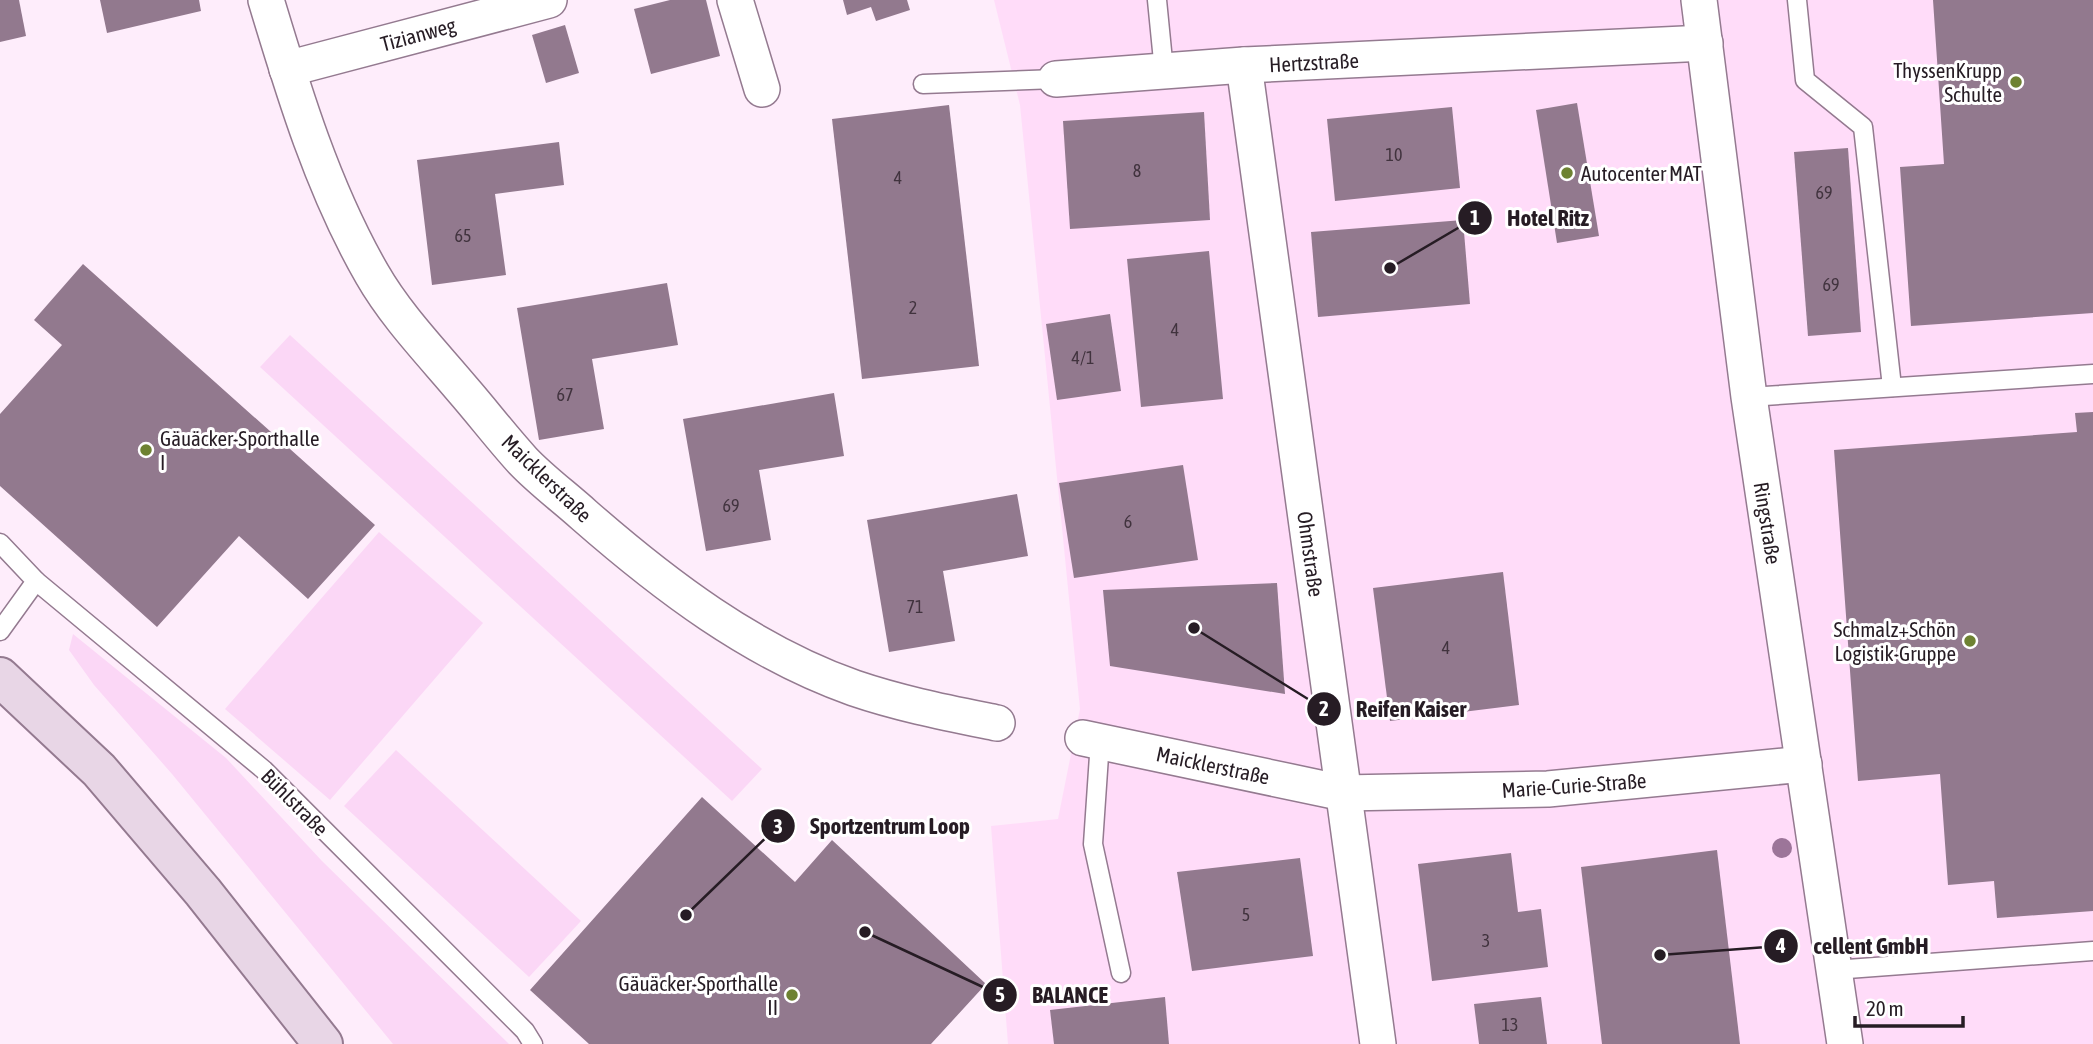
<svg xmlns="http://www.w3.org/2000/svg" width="2093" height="1044" font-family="'Asap Condensed',sans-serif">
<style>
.built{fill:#ffdcf9}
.green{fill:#fbd7f6}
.building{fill:#92798e}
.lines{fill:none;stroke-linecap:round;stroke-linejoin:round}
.service-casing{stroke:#947a90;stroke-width:21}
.minor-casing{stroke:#947a90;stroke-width:38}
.secondary-casing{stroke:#947a90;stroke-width:42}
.service{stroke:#fff;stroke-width:18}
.minor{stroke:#fff;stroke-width:35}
.secondary{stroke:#e8d6e6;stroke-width:38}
.tree{fill:#9c7599}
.poi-dot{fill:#6e8232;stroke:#fff;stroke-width:2.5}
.labels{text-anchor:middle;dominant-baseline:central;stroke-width:6;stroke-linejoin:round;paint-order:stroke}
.number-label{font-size:18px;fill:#41333e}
.street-label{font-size:21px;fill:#261c24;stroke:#fff}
.poi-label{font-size:21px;fill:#261c24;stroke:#fff;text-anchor:end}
.leader{fill:none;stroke:#261c24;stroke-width:2.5}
.callout-dot{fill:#261c24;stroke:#fff;stroke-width:2.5}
.mark-label{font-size:21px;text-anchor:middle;font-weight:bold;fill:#fff}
.callout-label{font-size:23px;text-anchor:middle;font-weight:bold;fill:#261c24;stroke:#fff;stroke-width:6;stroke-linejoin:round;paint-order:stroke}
</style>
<rect width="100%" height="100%" fill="#feedfb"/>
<path class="built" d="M994 0H2093V1044H1008L991 826 1058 819 1080 709 1020 105Z"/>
<g class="green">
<path d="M290 335 762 769 732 801 260 367Z"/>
<path d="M379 532 483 623 330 800 225 709Z"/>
<path d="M73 634 226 758 322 861 509 1044H393L172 774 94 685 69 650Z"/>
<path d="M396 750 581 921 529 977 344 806Z"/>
</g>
<g class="building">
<path d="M0 0H19L26 36 0 42Z"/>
<path d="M100 0H199L201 11 107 33Z"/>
<path d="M670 0H706L720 56 651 74 634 9Z"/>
<path d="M843 0H907L910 10 876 21 871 7 847 15Z"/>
<path d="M1933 0H2093V313L1911 326 1900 167 1944 164Z"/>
<path d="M565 25 579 73 546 83 532 35Z"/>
<path d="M1577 103 1599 236 1557 243 1536 110Z"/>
<path d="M949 105 979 366 862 379 832 119Z"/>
<path d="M1452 107 1460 188 1335 201 1327 119Z"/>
<path d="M1204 112 1210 220 1070 229 1063 121Z"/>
<path d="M559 142 564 185 495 194 506 275 432 285 417 160Z"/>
<path d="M1848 148 1861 332 1808 336 1794 152Z"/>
<path d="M1463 220 1470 304 1318 317 1311 232Z"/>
<path d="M1209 251 1223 399 1141 407 1127 259Z"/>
<path d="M83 264 375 525 308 599 239 536 157 627 0 486V414L62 345 34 320Z"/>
<path d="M667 283 678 345 592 359 604 429 539 440 517 308Z"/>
<path d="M1110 314 1121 391 1057 400 1046 324Z"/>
<path d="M834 393 844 456 759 470 771 540 706 551 683 419Z"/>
<path d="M2093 412V911L1997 918 1994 881 1948 885 1940 774 1858 781 1834 450 2077 432 2075 413Z"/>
<path d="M1183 465 1198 560 1074 578 1059 483Z"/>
<path d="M1017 494 1028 556 943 571 955 641 889 652 867 520Z"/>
<path d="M1503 572 1519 705 1390 721 1373 588Z"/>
<path d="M1277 583 1285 694 1110 666 1103 590Z"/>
<path d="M702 797 795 882 832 840 986 984 931 1044H589L530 990Z"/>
<path d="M1717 850 1740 1044H1602L1581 867Z"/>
<path d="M1511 853 1518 912 1541 909 1548 967 1432 981 1418 864Z"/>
<path d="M1300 858 1313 956 1192 971 1177 872Z"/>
<path d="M1165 997 1169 1044H1054L1050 1010Z"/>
<path d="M1541 997 1547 1044H1479L1474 1004Z"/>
</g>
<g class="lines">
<defs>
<g id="service">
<path d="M1157 0 1164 71"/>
<path d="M1797 0 1805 80 1863 127 1892 387"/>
<path d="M923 84 1056 79"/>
<path d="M1749 397 2093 374"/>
<path d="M0 543 36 581 0 631"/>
<path d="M36 581 264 770 525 1031 533 1044"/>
<path d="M1100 741 1093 844 1121 973"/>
<path d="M1834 970 2093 951"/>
</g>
<g id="minor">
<path d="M266 0C294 93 323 189 372 274 396 316 432 353 463 390 483 413 502 438 523 461 541 480 564 497 584 515 664 585 752 652 854 688 901 704 948 713 997 723"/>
<path d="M735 0 762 89"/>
<path d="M1699 0 1749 397 1845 1044"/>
<path d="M1244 65 1378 1044"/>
<path d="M287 69 549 0"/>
<path d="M1056 79 1244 65 1705 43"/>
<path d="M1083 738 1343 793 1548 789 1804 764"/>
</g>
<path id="secondary" d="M0 677 99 770 203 892 323 1044"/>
</defs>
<use href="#service" class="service-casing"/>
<use href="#minor" class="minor-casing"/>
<use href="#secondary" class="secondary-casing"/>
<use href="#service" class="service"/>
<use href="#minor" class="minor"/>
<use href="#secondary" class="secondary"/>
</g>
<circle class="tree" cx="1782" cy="848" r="10"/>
<g class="poi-dot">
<circle cx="2016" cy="82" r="7"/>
<circle cx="1567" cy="173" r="7"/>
<circle cx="146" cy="450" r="7"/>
<circle cx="1970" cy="641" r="7"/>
<circle cx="792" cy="995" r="7"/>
</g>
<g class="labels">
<g class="number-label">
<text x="1394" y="154">10</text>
<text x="1137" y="170">8</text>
<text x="898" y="177">4</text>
<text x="1824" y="192">69</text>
<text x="463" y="235">65</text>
<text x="1831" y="284">69</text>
<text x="913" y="307">2</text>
<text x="1175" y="329">4</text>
<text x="1083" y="357">4/1</text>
<text x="565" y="394">67</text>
<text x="731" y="505">69</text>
<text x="1128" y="521">6</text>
<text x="915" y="606">71</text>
<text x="1446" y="647">4</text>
<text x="1246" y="914">5</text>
<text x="1486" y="940">3</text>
<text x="1510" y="1024">13</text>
</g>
<g class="street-label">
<text transform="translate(418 34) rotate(-15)">Tizianweg</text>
<text transform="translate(1314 62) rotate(-3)">Hertzstraße</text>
<text transform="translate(547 478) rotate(44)">Maicklerstraße</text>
<text transform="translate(1768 523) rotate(81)">Ringstraße</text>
<text transform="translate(1311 554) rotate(82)">Ohmstraße</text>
<text transform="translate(1213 765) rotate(12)">Maicklerstraße</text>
<text transform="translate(1574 785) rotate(-4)">Marie-Curie-Straße</text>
<text transform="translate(295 802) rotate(45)">Bühlstraße</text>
</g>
<g class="poi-label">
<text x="2002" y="70">ThyssenKrupp<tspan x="2002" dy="24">Schulte</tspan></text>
<text x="1581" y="173" text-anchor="start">Autocenter MAT</text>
<text x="160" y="438" text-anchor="start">Gäuäcker-Sporthalle<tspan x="160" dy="24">I</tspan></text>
<text x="1956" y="629">Schmalz+Schön<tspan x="1956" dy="24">Logistik-Gruppe</tspan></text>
<text x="778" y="983">Gäuäcker-Sporthalle<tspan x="778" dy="24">II</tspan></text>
</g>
</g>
<path class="leader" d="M1390 268L1475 218M1194 628L1324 709M686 915L778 826M1660 955L1781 946M865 932L1000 995"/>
<g class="callout-dot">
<circle cx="1390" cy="268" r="7"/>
<circle cx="1194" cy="628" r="7"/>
<circle cx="686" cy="915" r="7"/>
<circle cx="1660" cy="955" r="7"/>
<circle cx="865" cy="932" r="7"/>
<circle cx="1475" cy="218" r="18"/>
<circle cx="1324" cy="709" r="18"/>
<circle cx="778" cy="826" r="18"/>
<circle cx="1781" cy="946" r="18"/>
<circle cx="1000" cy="995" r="18"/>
</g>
<g class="mark-label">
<text x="1475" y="225">1</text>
<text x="1324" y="716">2</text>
<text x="778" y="834">3</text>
<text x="1781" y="953">4</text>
<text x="1000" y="1002">5</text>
</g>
<g class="callout-label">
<text x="1548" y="226">Hotel Ritz</text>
<text x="1411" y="717">Reifen Kaiser</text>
<text x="890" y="834">Sportzentrum Loop</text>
<text x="1871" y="954">cellent GmbH</text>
<text x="1070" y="1003">BALANCE</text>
</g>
<path d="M1855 1016v10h108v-10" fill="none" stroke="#261c24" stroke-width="3.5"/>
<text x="1866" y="1016" font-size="21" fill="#261c24" stroke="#ffffff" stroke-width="5" paint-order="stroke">20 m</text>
</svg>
